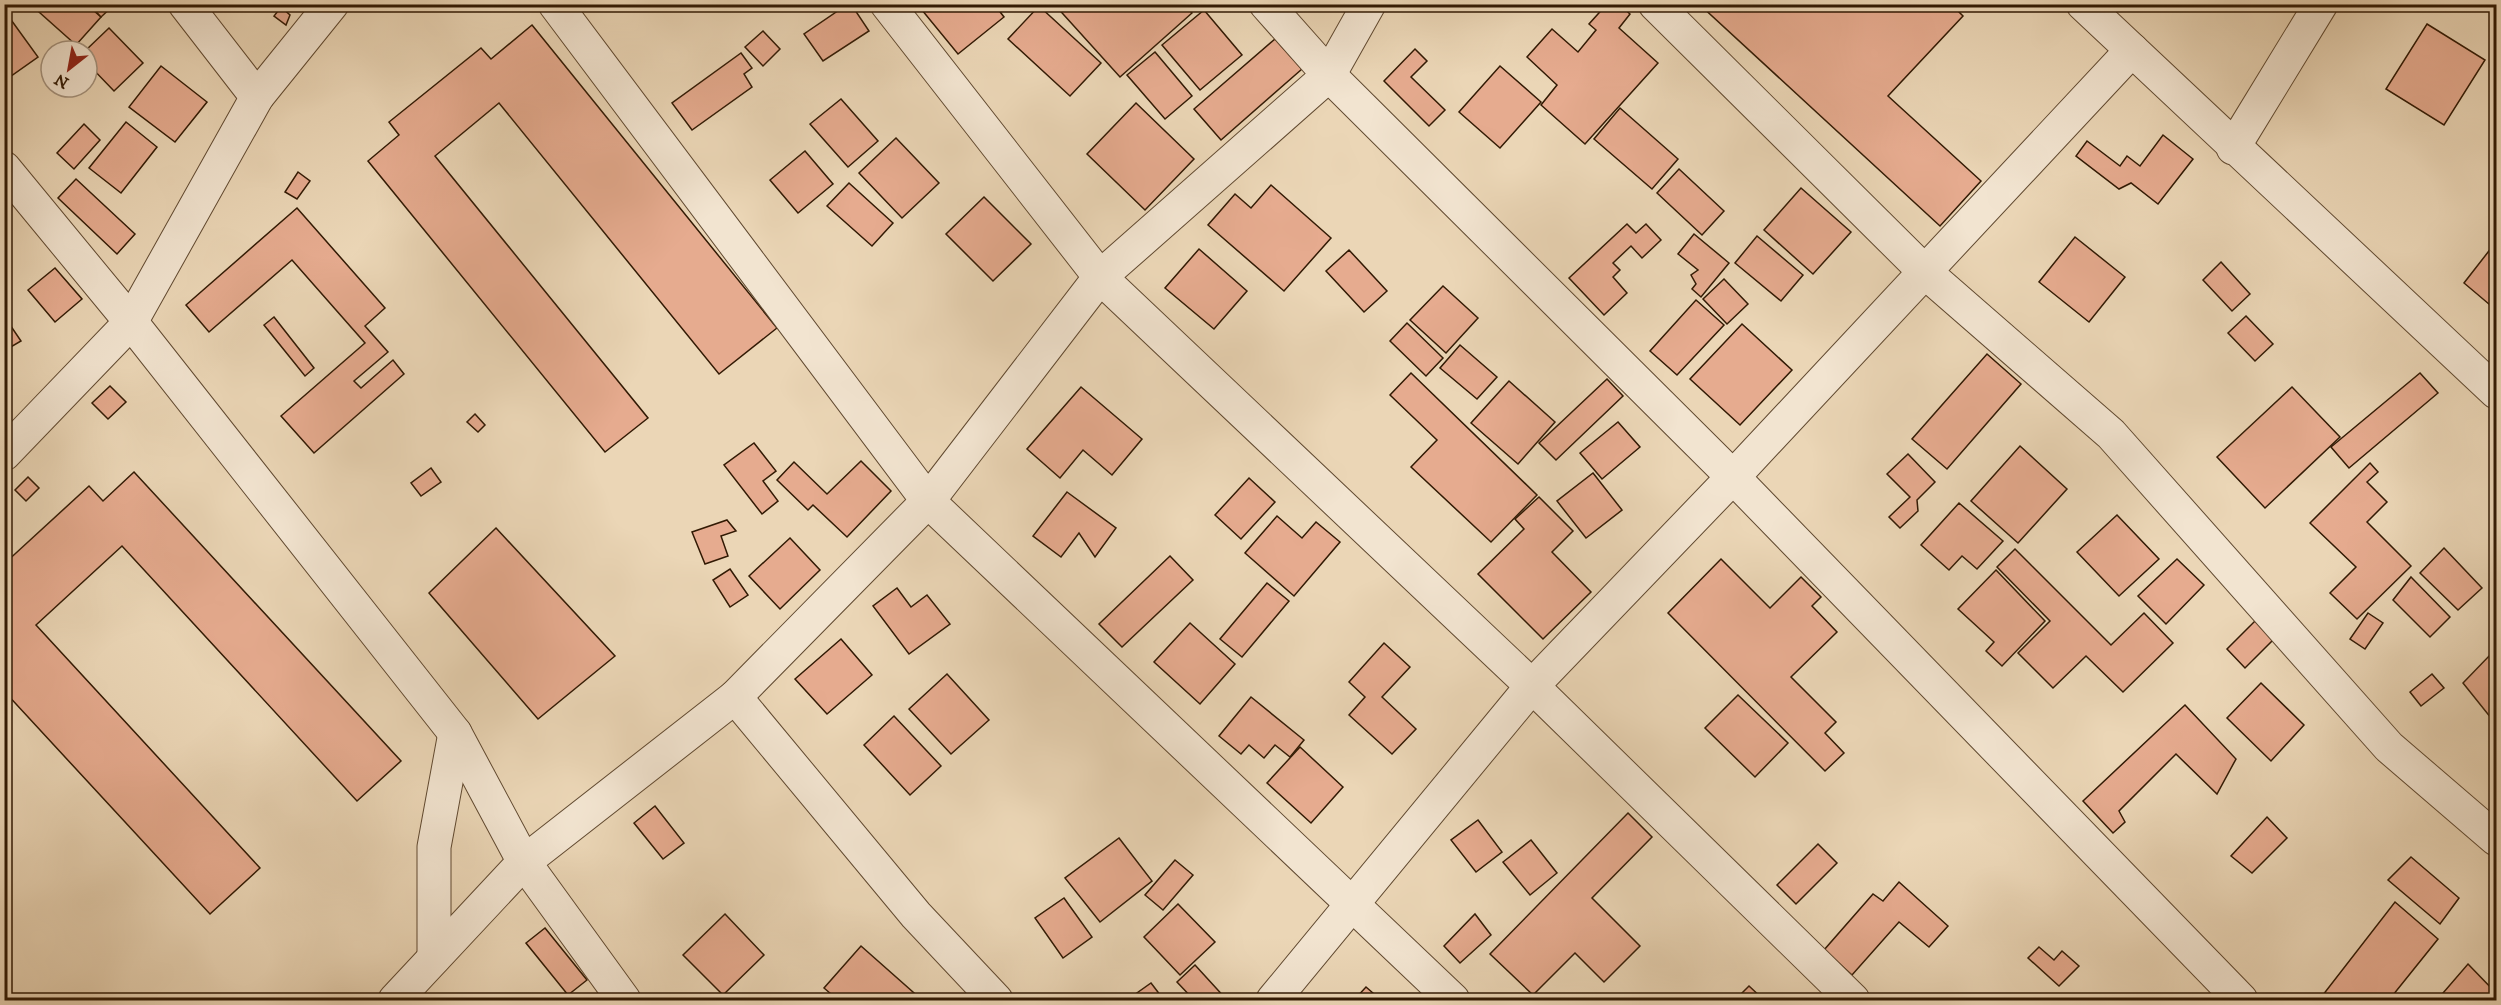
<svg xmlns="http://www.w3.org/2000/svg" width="2501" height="1005" font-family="'IM FELL DW Pica',serif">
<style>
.building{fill:#e6ab8f;stroke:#321a04;stroke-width:1.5}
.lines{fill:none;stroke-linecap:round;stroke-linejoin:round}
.minor-casing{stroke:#604930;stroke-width:35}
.minor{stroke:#f2e4d0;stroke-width:33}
</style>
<rect width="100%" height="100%" fill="#ebd6b6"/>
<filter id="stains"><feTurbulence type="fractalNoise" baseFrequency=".00333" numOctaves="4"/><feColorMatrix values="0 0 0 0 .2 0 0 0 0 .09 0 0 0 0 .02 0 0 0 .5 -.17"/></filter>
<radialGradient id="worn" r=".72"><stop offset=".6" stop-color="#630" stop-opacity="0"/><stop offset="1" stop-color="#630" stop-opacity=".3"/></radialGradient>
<g class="building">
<path d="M30 4H86L101 17 76 45Z"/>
<path d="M89 4H115L101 17Z"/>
<path d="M848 4H851L869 31 823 61 804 34Z"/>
<path d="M917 4H994L1004 17 958 54Z"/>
<path d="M1054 4H1184L1192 13 1120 77Z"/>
<path d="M1607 4H1619L1630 14 1619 28 1658 63 1585 144 1541 105 1557 85 1527 57 1552 29 1578 52 1596 30 1589 24Z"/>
<path d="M1699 4H1951L1963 16 1888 96 1981 181 1940 226Z"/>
<path d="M1039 6 1101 63 1070 96 1008 39Z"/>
<path d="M281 7 290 15 286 25 274 16Z"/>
<path d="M1204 10 1242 55 1200 90 1162 45Z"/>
<path d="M9 17 38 57 4 81V20Z"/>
<path d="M2427 24 2485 60 2444 125 2386 89Z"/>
<path d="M532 25 777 328 719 374 499 103 435 156 648 418 605 452 368 161 399 135 389 122 481 48 491 59Z"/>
<path d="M109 28 143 63 114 91 87 63 85 51Z"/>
<path d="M763 31 780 49 763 66 745 47Z"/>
<path d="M1275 39 1302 69 1221 140 1194 109Z"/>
<path d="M1415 49 1427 61 1411 77 1445 110 1429 126 1384 81Z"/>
<path d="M1155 52 1192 96 1165 119 1127 75Z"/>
<path d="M741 53 752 68 744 74 752 87 692 130 672 103Z"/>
<path d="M161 66 207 102 175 142 129 107Z"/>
<path d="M1500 66 1541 102 1500 148 1459 112Z"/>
<path d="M841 99 878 141 848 167 810 124Z"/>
<path d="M1136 103 1194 159 1145 210 1087 154Z"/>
<path d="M1620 108 1678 159 1652 189 1594 139Z"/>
<path d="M126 122 157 147 121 193 89 168Z"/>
<path d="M84 124 100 140 74 169 57 153Z"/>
<path d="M2163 135 2193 159 2158 204 2131 183 2119 189 2076 156 2087 141 2120 166 2127 156 2140 166Z"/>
<path d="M896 138 939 183 902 218 859 173Z"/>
<path d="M805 151 833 184 798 213 770 180Z"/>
<path d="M1679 169 1724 211 1702 235 1657 193Z"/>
<path d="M298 172 310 181 297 199 285 192Z"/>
<path d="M76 179 135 234 117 254 58 198Z"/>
<path d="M849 183 893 223 872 246 827 206Z"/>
<path d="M1271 185 1331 238 1284 291 1208 225 1235 194 1251 208Z"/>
<path d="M1801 188 1851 232 1813 274 1764 230Z"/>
<path d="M984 197 1031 244 993 281 946 234Z"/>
<path d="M297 208 385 308 365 326 388 352 354 381 361 388 393 360 404 374 314 453 281 416 365 343 292 260 209 332 186 305Z"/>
<path d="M1627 224 1636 233 1646 224 1661 240 1642 258 1631 246 1613 263 1620 270 1613 277 1627 293 1604 315 1569 278Z"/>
<path d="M1694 234 1729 263 1701 297 1692 289 1696 284 1691 275 1698 270 1678 254Z"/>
<path d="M1757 236 1803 275 1781 301 1735 263Z"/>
<path d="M2075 237 2125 277 2089 322 2039 282Z"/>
<path d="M2492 247 2496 251V310L2464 283Z"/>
<path d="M1199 249 1247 291 1214 329 1165 288Z"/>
<path d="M1349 250 1387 291 1364 312 1326 271Z"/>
<path d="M2221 262 2250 294 2232 311 2203 280Z"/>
<path d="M55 268 82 299 55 322 28 290Z"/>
<path d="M1724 279 1748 304 1727 324 1703 299Z"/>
<path d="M1443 286 1478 318 1446 353 1410 320Z"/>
<path d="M1696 300 1724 325 1677 375 1650 351Z"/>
<path d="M4 316 21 341 4 351Z"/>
<path d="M2246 316 2273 344 2255 361 2228 333Z"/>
<path d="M274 317 314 368 305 376 264 325Z"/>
<path d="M1407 323 1443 358 1426 376 1390 341Z"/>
<path d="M1742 324 1792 370 1740 425 1690 379Z"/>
<path d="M1460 345 1497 377 1477 399 1440 368Z"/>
<path d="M1987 354 2021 384 1947 469 1912 439Z"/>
<path d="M1411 373 1537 495 1491 542 1411 467 1437 440 1390 395Z"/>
<path d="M2420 373 2438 393 2349 468 2331 447Z"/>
<path d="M1607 379 1623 396 1556 460 1539 443Z"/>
<path d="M1509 381 1555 422 1518 464 1471 423Z"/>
<path d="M110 386 126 402 108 419 92 403Z"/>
<path d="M1081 387 1142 439 1112 475 1083 450 1060 478 1027 449Z"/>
<path d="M2292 387 2340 437 2265 508 2217 457Z"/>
<path d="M475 414 485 425 478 432 467 422Z"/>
<path d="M1618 422 1640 447 1602 479 1580 453Z"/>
<path d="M754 443 776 471 763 481 778 501 762 514 724 465Z"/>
<path d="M2020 446 2067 489 2018 543 1971 501Z"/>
<path d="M1908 454 1935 482 1917 500 1918 511 1900 528 1889 517 1910 497 1887 474Z"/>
<path d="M861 461 891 491 847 537 813 505 808 510 777 480 794 462 827 494Z"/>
<path d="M2370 463 2378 472 2367 482 2387 502 2367 522 2411 566 2357 619 2330 593 2356 567 2310 523Z"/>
<path d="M431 468 441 482 421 496 411 483Z"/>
<path d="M134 472 401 761 357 801 122 546 36 625 260 868 210 914 4 691V564L89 486 103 501Z"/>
<path d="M1593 473 1622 510 1586 538 1557 501Z"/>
<path d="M28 477 39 488 26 501 15 490Z"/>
<path d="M1249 478 1275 502 1241 539 1215 515Z"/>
<path d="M1067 492 1116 528 1095 557 1079 533 1061 557 1033 536Z"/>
<path d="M1539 497 1573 531 1552 552 1591 592 1543 639 1478 574 1524 529 1515 519Z"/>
<path d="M1959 503 2003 541 1977 569 1962 556 1949 570 1921 545Z"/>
<path d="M2117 515 2159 559 2119 596 2077 552Z"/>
<path d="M1277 516 1302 538 1316 522 1340 542 1294 596 1245 553Z"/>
<path d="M727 520 736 531 721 536 728 556 705 564 692 532Z"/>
<path d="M496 528 615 656 538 719 429 593Z"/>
<path d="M790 538 820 570 780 609 749 576Z"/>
<path d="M2444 548 2482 588 2458 610 2420 573Z"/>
<path d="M2015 549 2111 645 2144 613 2173 643 2123 692 2086 656 2053 688 2018 653 2050 621 1997 567Z"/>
<path d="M1170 556 1193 580 1122 647 1099 624Z"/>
<path d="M1721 559 1770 608 1801 577 1821 597 1812 606 1837 632 1791 677 1836 722 1825 733 1844 753 1825 771 1668 613Z"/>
<path d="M2177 559 2204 585 2166 624 2138 596Z"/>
<path d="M730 569 748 595 730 607 713 580Z"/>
<path d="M1996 570 2045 621 2002 666 1986 651 1994 642 1958 609Z"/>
<path d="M2411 577 2450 617 2430 637 2393 600Z"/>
<path d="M1267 583 1289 601 1242 657 1220 639Z"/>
<path d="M897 588 911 607 927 595 950 624 909 654 873 606Z"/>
<path d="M2368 613 2383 623 2365 649 2350 639Z"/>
<path d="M2255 621 2273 640 2245 668 2227 649Z"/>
<path d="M1190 623 1235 664 1200 704 1154 662Z"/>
<path d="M841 639 872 675 827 714 795 679Z"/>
<path d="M1384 643 1410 667 1382 697 1416 729 1392 754 1349 715 1365 697 1349 682Z"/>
<path d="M2490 655 2496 662 2495 723 2463 683Z"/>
<path d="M947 674 989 720 951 754 909 709Z"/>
<path d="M2432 674 2444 688 2421 706 2410 692Z"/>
<path d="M2261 683 2304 725 2271 761 2227 718Z"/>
<path d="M1738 695 1788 743 1755 777 1705 728Z"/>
<path d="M1251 697 1304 740 1290 757 1275 745 1264 758 1249 745 1241 754 1219 736Z"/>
<path d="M2185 705 2236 759 2217 794 2176 754 2119 811 2125 822 2113 833 2083 801Z"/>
<path d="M894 716 941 766 910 795 864 745Z"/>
<path d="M1300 747 1343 787 1311 823 1267 783Z"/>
<path d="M655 806 684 843 663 859 634 823Z"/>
<path d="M1628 813 1652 837 1592 898 1640 946 1604 982 1575 953 1533 995 1490 954Z"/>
<path d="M2267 817 2287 838 2252 873 2231 856Z"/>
<path d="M1478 820 1502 852 1476 872 1451 840Z"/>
<path d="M1119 838 1152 881 1100 922 1065 878Z"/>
<path d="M1531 840 1557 873 1530 895 1503 862Z"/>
<path d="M1818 844 1837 863 1796 904 1777 885Z"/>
<path d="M2411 857 2459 898 2440 924 2388 880Z"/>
<path d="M1175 860 1193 875 1163 910 1145 895Z"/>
<path d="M1899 882 1948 926 1929 947 1899 922 1852 975 1824 950 1873 894 1883 901Z"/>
<path d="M1064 898 1092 937 1063 958 1035 918Z"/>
<path d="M2395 902 2438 939 2389 1000H2319Z"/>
<path d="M1178 904 1215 942 1180 975 1144 937Z"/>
<path d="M725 914 764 955 723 995 683 955Z"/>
<path d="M1475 914 1491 935 1460 963 1444 946Z"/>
<path d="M545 928 587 980 568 995 526 943Z"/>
<path d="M861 946 922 1000H838L824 988Z"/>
<path d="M2039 947 2054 960 2062 951 2079 966 2059 986 2028 958Z"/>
<path d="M2468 964 2496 993 2494 1000H2437Z"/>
<path d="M1195 965 1227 1000H1194L1177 982Z"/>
<path d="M1151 983 1164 1000H1127Z"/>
<path d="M1749 986 1764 1000H1735Z"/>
<path d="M1366 987 1381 1000H1354Z"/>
</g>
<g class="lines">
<defs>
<g id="minor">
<path d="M185 4 257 97"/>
<path d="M555 4 928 501 1453 1000"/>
<path d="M887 4 1100 277 1532 686 1853 1000"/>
<path d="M1266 4 1329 75 1733 477 2241 1000"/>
<path d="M1655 4 1925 272 2111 434 2389 747 2496 839"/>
<path d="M2083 4 2496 392"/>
<path d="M2233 148 2321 4"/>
<path d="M4 168 131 322 455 733 524 862 624 1000"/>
<path d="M4 454 131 322 257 97 332 4"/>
<path d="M735 697 916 915 996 1000"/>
<path d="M434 958V847L455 733"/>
<path d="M395 1000 524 862 735 697 928 501 1100 277 1329 75 1369 4"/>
<path d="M1273 1000 1532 686 1733 477 2132 50"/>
</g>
</defs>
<use href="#minor" class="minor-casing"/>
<use href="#minor" class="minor"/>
</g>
<rect width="2501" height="1005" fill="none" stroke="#ebd6b6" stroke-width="24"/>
<rect x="6" y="6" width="2489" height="993" fill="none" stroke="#321a04" stroke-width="3"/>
<rect x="12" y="12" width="2477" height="981" fill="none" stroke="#321a04" stroke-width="1.5"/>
<g transform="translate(69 69) rotate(211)"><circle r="28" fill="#f2e4d0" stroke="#a5937e" stroke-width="1.5"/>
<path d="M0-4.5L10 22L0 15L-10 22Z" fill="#8f2418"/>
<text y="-9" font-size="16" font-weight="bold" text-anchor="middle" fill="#321a04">N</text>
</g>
<rect width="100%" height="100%" filter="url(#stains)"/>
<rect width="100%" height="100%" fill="url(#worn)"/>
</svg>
